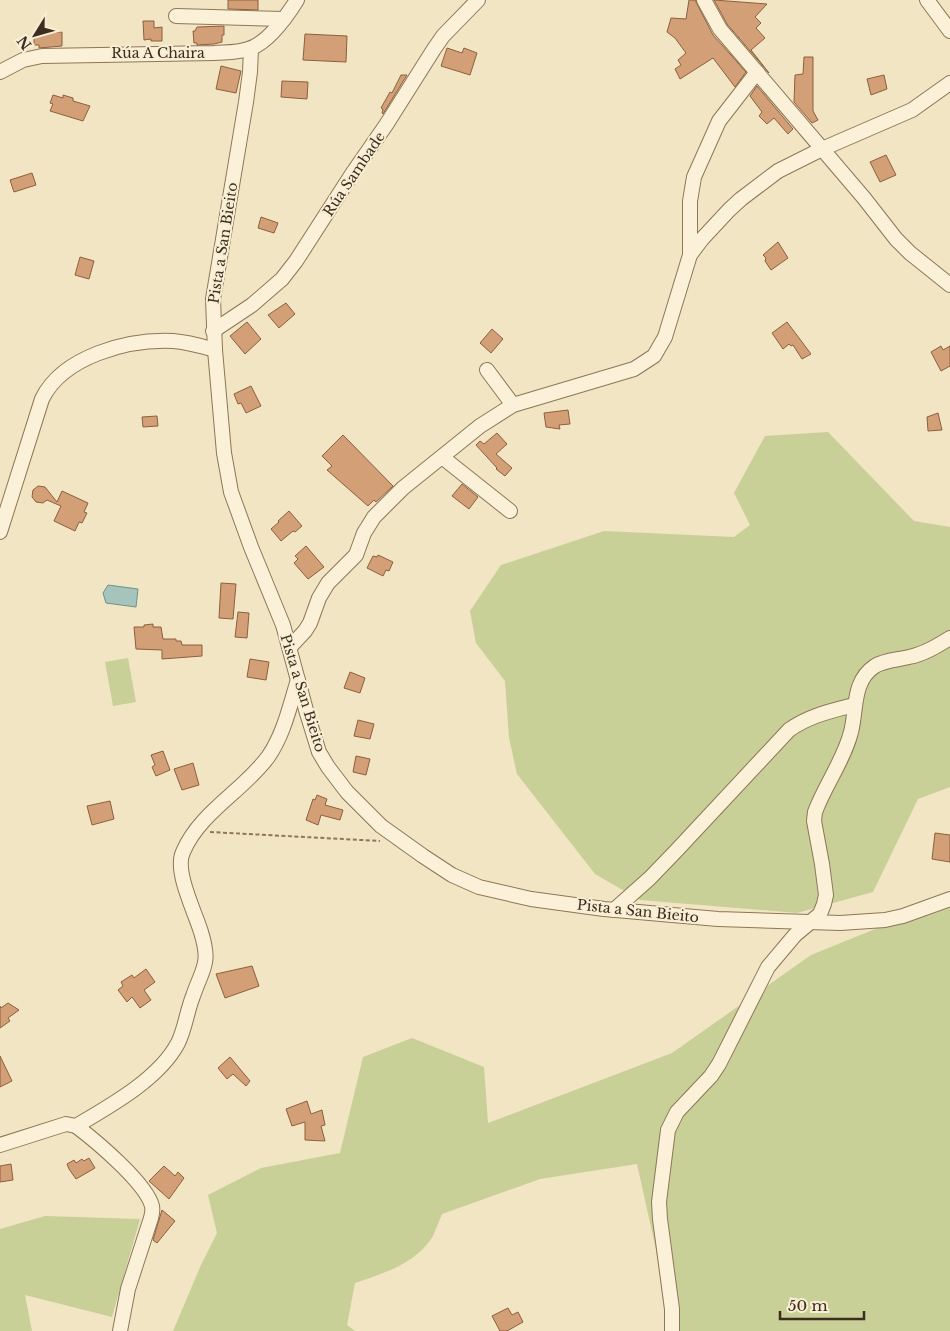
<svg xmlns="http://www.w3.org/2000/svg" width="950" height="1331" font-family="'Libre Baskerville',serif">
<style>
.green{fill:#c8d097}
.water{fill:#a6c4bc;stroke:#6c938a}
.building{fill:#d29f77;stroke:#8e5f3d}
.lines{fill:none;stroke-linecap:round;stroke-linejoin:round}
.minor-casing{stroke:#8d7659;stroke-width:16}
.path{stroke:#8d7659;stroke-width:2;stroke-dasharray:4 2.5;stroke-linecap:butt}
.minor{stroke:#fbf1d8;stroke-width:14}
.labels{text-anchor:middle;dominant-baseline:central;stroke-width:4;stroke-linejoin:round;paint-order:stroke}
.street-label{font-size:14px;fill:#3c2d1e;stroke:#f8eed4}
</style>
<rect width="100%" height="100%" fill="#f1e5c4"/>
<g class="green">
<path d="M828 432 914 521 950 527V787L918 799 873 892 797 913 640 900 595 874 517 774 509 738 505 681 476 643 470 611 501 565 604 531 734 537 750 525 734 493 765 436Z"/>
<path d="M128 658 136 702 113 706 105 662Z"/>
<path d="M950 892V1331H667L656 1250 637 1164 540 1179 442 1214C439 1221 436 1229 433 1236 416 1264 384 1273 355 1283L347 1325 355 1331H173L201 1265 217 1233 208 1195 261 1168 340 1153 363 1057 412 1038 484 1067 488 1123 672 1053 811 955 885 925 920 904Z"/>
<path d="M45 1216 140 1219 112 1317 25 1295 32 1331H0V1229Z"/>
</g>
<path class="water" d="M108 585 138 589 136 607 106 603 103 593Z"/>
<g class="building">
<path d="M228 0H258V10L228 9Z"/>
<path d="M689 0H695L713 35 746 72 735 87 713 58 680 79 675 69 681 65 678 60 686 53 675 38 667 32 671 18 686 19Z"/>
<path d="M714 0 767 4 755 17 761 23 756 28 765 38 751 50 769 73 727 24Z"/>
<path d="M143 21H154V28L162 27V41H151V39L144 40Z"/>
<path d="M224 26V35H222V42L214 44 197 45V43H194L193 31H195L197 27Z"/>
<path d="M56 30V32H62V46L39 48V45H34V35H38L39 31Z"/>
<path d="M305 34 347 36 346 62 303 60Z"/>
<path d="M447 48 462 53 464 48 477 53 470 75 441 66Z"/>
<path d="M804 57H813V111L818 120 812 123 794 102 795 75 803 74Z"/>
<path d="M221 66 241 71 236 93 216 89Z"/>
<path d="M401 75H407L383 114 382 113 383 109 381 108 390 92 392 93Z"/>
<path d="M884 75 887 89 871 95 867 79Z"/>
<path d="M282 81 308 82 307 99 281 97Z"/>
<path d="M757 86 793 129 788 134 774 118 767 124 759 116 762 112 750 96Z"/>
<path d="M53 95 63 98V95L73 98V101L90 106 83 121 50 111 53 104 50 103Z"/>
<path d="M886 155 896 175 880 182 870 162Z"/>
<path d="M32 173 36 185 14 192 10 180Z"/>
<path d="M261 217 278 223 274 233 258 228Z"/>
<path d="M778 242 788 258 771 270 765 261 766 258 763 255Z"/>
<path d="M80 257 94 261 89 279 75 275Z"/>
<path d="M286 303 295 314 279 328 268 315Z"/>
<path d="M247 322 261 339 245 354 230 336Z"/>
<path d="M787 322 811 354 802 359 793 345 791 346 789 344 783 349 772 333Z"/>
<path d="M492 329 503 339 491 353 480 343Z"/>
<path d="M941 346 943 350 950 346V366L941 371 931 352Z"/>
<path d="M251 386 261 406 246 413 241 403 238 404 234 394Z"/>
<path d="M568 410 570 424 559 425 560 429 546 427 544 413Z"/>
<path d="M938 413 942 430 928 431 927 417Z"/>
<path d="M157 416 158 426 143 427 142 417Z"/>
<path d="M497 433 507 444 496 454 512 468 505 476 496 469 497 468 476 445 480 441 484 444Z"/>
<path d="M343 435 393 486 376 502 374 500 368 506 327 470 332 466 322 456Z"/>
<path d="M462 484 478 497 469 509 452 496Z"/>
<path d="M38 486 45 487 57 502 62 491 88 503 84 512 87 513 82 523 79 522 75 531 54 521 61 506 47 500 43 503 36 502 32 497 33 490Z"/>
<path d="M289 511 302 526 295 532 293 531 281 541 271 529 279 522 278 521Z"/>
<path d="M306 546 324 567 308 579 294 563 298 559 295 556Z"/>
<path d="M378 555 393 562 389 571 386 570 383 576 367 568 373 556 377 557Z"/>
<path d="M221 583 236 584 233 619 219 618Z"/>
<path d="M238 612 249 613 247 638 235 637Z"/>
<path d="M153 624V627H161L163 639H176V641H181L182 645H202V656L162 659V650L136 649 134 627H144V625Z"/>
<path d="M250 659 269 662 266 680 247 677Z"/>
<path d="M350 672 365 678 360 693 344 688Z"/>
<path d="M358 720 374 724 370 739 354 736Z"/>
<path d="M163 751 170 770 156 776 152 767 155 765 151 755Z"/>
<path d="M356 756 370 759 366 775 353 772Z"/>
<path d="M193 763 199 785 182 790 174 769Z"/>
<path d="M317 795 327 799 325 805 343 810 340 820 321 815 318 825 306 820 313 799 315 800Z"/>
<path d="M110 801 114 819 92 825 87 806Z"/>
<path d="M935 833 950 835V862L932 859Z"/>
<path d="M252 966 259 986 225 998 216 974Z"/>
<path d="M146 969 155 982 144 990 151 1000 140 1008 132 997 127 1002 118 990 123 986 121 982 132 975 134 978Z"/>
<path d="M8 1003 19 1010 8 1018 10 1021 0 1028V1006L1 1008Z"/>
<path d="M0 1056 12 1081 0 1087Z"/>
<path d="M230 1057 250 1081 246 1086 233 1074 227 1079 218 1068Z"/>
<path d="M307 1101 311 1114 322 1110 325 1125 321 1126 325 1141 305 1140V1122L292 1126 286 1109Z"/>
<path d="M89 1158 95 1168 76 1179 69 1169 67 1164 74 1160 76 1163 82 1159 84 1161Z"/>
<path d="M11 1164 13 1180 0 1182V1166Z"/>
<path d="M164 1166 175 1176 178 1172 184 1178 169 1199 149 1181Z"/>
<path d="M162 1210 175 1221 157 1243 153 1240Z"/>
<path d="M508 1308 512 1315 518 1312 523 1322 507 1331H500L492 1316Z"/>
</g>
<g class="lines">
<defs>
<g id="minor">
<path d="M704 0 720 29 864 198 896 239 910 253 950 285"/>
<path d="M927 0 950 31"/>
<path d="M176 16 284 19"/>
<path d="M251 49 250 72 246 102 213 299 215 350 224 453 231 492 251 547 283 625 306 710 319 752 328 767 347 792 381 826 423 856 452 875 479 887 531 899 604 909 718 919 840 923 885 920 903 916 950 899"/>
<path d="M0 72 23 60 42 56 214 53C225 52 237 53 248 49 267 44 287 16 297 0"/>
<path d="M690 254V201L694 177 719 121 757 72"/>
<path d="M213 331 252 305 282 279 296 261 352 174 386 125 434 49 443 36 478 0"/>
<path d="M487 370 513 405"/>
<path d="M442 457 510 511"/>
<path d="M0 532 42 399C63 356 128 339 173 341 188 342 201 346 215 350"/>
<path d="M290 647 305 631 310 623 319 598 328 583 356 555 364 533 374 517 403 488 480 426 513 405 634 369 654 356 665 337 690 255 702 239 729 210 741 199 778 171 822 149 912 110 950 83"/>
<path d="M614 910 650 878 676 851 789 730C808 716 831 711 854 705"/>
<path d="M76 1126C96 1141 146 1183 152 1206 153 1211 152 1214 151 1218L128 1289 120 1331"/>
<path d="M0 1145 66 1124 76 1126C110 1106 159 1079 178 1043 185 1029 187 1011 193 996 203 967 211 964 201 932 195 912 174 871 183 852 200 812 243 791 268 757 284 734 290 705 298 680"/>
<path d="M672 1331V1309L660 1219 659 1202 668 1130 677 1112 711 1076 719 1064 768 967 795 935 820 914 824 904 826 895 822 864 814 821 815 812C825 785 844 760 851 732 857 709 852 681 875 666 885 660 897 660 909 657 924 654 937 646 950 638"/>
</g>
</defs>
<use href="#minor" class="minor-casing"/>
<path class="path" d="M210 832 380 841"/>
<use href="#minor" class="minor"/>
</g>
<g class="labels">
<g class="street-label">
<text x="158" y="53">Rúa A Chaira</text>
<text transform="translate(354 174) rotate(-56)">Rúa Sambade</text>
<text transform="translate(223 243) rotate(-81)">Pista a San Bieito</text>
<text transform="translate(303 693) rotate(73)">Pista a San Bieito</text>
<text transform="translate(638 911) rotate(6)">Pista a San Bieito</text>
</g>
</g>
<g transform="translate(35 35) rotate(233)" stroke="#f8eed4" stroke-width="4" paint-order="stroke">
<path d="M0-4L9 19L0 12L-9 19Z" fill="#3c2d1e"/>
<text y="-8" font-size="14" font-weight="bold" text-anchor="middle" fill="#3c2d1e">N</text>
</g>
<path d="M780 1311v8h84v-8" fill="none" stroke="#3c2d1e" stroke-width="2.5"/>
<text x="788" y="1311" font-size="15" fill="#3c2d1e" stroke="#f8eed4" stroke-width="4" paint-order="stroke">50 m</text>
</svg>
